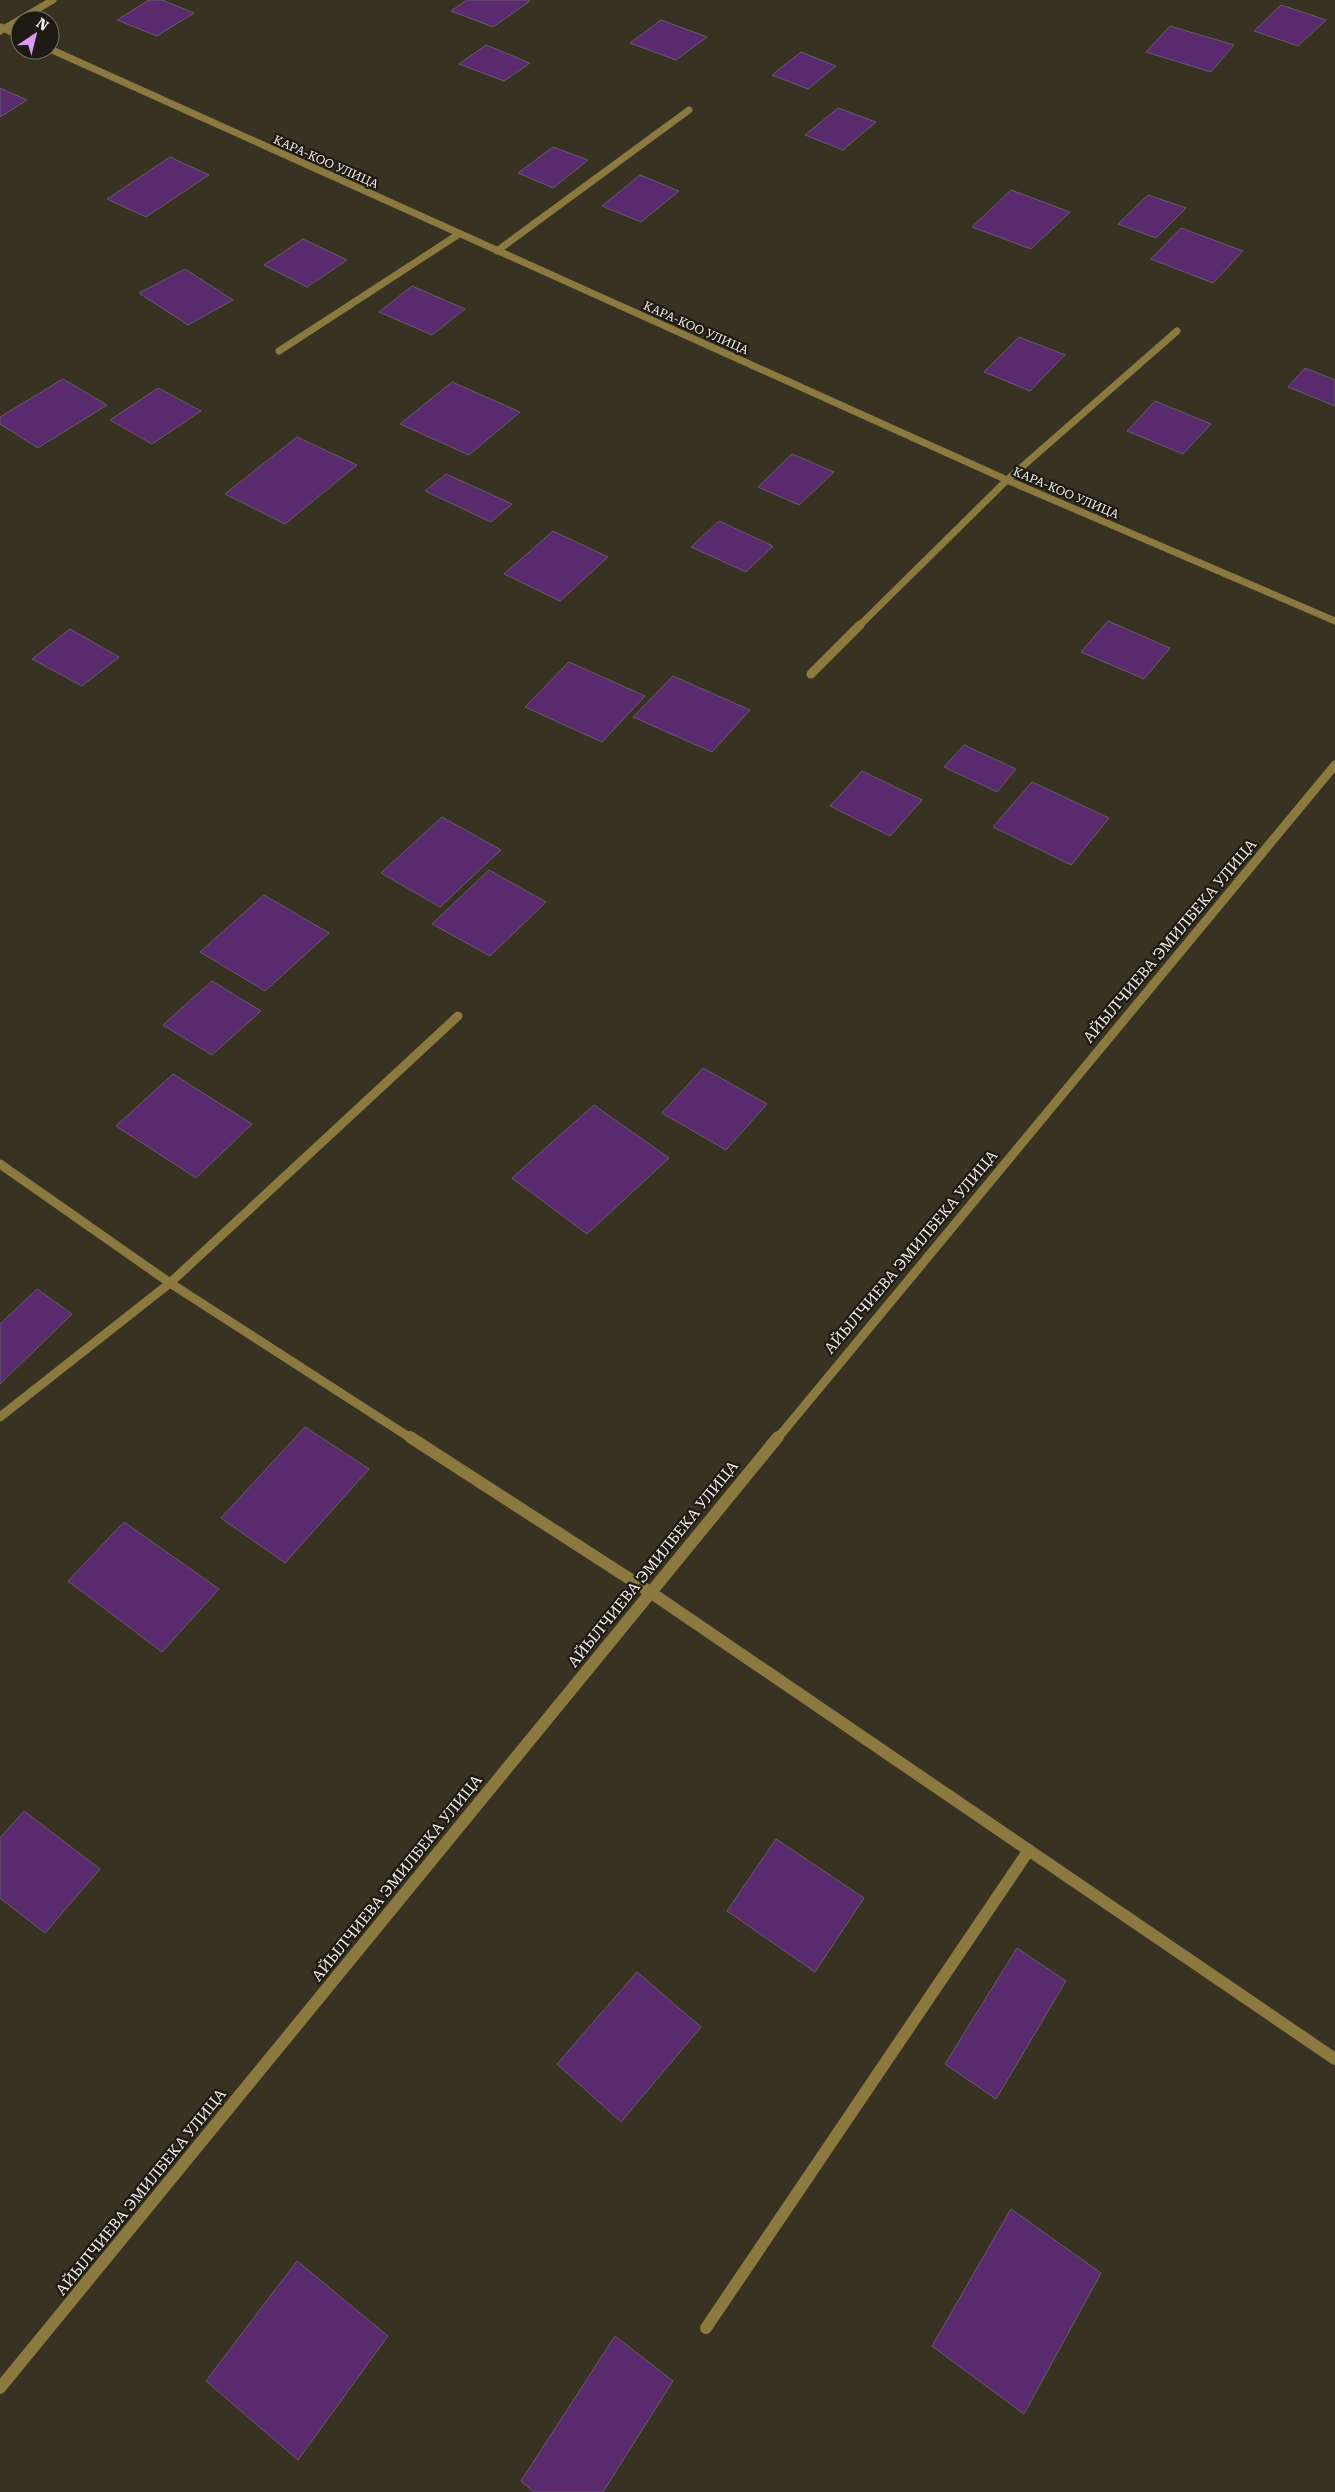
<svg xmlns="http://www.w3.org/2000/svg" width="1335" height="2492" font-family="'Roboto Serif',serif">
<style>
.building{fill:#5a2a6e;stroke:#665b6b}
.lines{fill:none;stroke-linecap:round;stroke-linejoin:round}
.street-far2{stroke:#8c793f;stroke-width:7}
.street-far1{stroke:#8c793f;stroke-width:9}
.street{stroke:#8c793f;stroke-width:12}
.labels{text-anchor:middle;dominant-baseline:central;stroke-width:4.5;stroke-linejoin:round;paint-order:stroke}
.far-street-label{font-size:12px;fill:#f6f3e9;stroke:#1c1a13}
.street-label{font-size:15px;fill:#f6f3e9;stroke:#1c1a13}
</style>
<rect width="100%" height="100%" fill="#373222"/>
<g class="building">
<path d="M149 0H162L194 13 157 36 117 20Z"/>
<path d="M467 0H528L530 1 493 27 451 11Z"/>
<path d="M1281 5 1326 20 1298 46 1254 31Z"/>
<path d="M661 20 707 37 676 60 630 43Z"/>
<path d="M1170 26 1234 45 1211 72 1146 52Z"/>
<path d="M486 45 530 63 504 81 459 64Z"/>
<path d="M801 52 836 66 808 89 772 75Z"/>
<path d="M0 88 27 100 0 117Z"/>
<path d="M838 108 876 122 843 150 805 135Z"/>
<path d="M553 147 588 160 553 188 518 173Z"/>
<path d="M170 157 209 175 146 217 107 199Z"/>
<path d="M640 175 679 191 641 222 602 206Z"/>
<path d="M1011 190 1070 212 1031 249 972 227Z"/>
<path d="M1148 195 1186 208 1156 238 1118 224Z"/>
<path d="M1181 228 1243 251 1213 283 1151 259Z"/>
<path d="M303 239 347 260 307 287 264 265Z"/>
<path d="M185 269 233 300 188 325 139 293Z"/>
<path d="M412 286 465 309 432 335 379 312Z"/>
<path d="M1019 337 1065 355 1030 391 984 372Z"/>
<path d="M1305 368 1335 380V406L1288 387Z"/>
<path d="M63 379 107 405 38 448 0 424V417Z"/>
<path d="M452 382 520 412 469 455 400 424Z"/>
<path d="M158 388 201 411 152 444 110 420Z"/>
<path d="M1155 401 1211 424 1183 454 1127 431Z"/>
<path d="M297 437 357 465 285 524 225 494Z"/>
<path d="M792 454 834 472 799 505 758 487Z"/>
<path d="M446 474 512 504 491 522 425 491Z"/>
<path d="M719 521 773 546 746 572 691 547Z"/>
<path d="M553 531 608 557 560 601 504 574Z"/>
<path d="M1108 621 1170 648 1144 679 1081 652Z"/>
<path d="M70 629 119 657 82 686 32 659Z"/>
<path d="M569 662 645 696 602 742 525 707Z"/>
<path d="M673 676 750 710 712 752 633 717Z"/>
<path d="M964 745 1016 769 997 792 944 767Z"/>
<path d="M862 771 922 800 890 836 830 806Z"/>
<path d="M1032 782 1109 818 1071 865 993 827Z"/>
<path d="M442 817 501 850 440 907 381 873Z"/>
<path d="M489 870 546 902 490 956 432 924Z"/>
<path d="M264 895 329 933 265 991 200 952Z"/>
<path d="M212 981 261 1011 212 1055 163 1025Z"/>
<path d="M703 1068 767 1104 726 1150 662 1113Z"/>
<path d="M173 1074 252 1124 196 1178 116 1126Z"/>
<path d="M594 1105 669 1158 587 1234 512 1178Z"/>
<path d="M37 1289 72 1314 0 1384V1324Z"/>
<path d="M305 1427 369 1469 285 1563 221 1518Z"/>
<path d="M124 1522 219 1589 162 1652 68 1581Z"/>
<path d="M24 1811 100 1869 45 1933 0 1898V1838Z"/>
<path d="M776 1839 864 1898 815 1972 727 1911Z"/>
<path d="M1017 1948 1066 1981 996 2099 945 2064Z"/>
<path d="M637 1972 701 2027 621 2122 557 2064Z"/>
<path d="M1011 2209 1101 2273 1024 2414 932 2346Z"/>
<path d="M297 2261 388 2336 298 2460 206 2381Z"/>
<path d="M615 2336 673 2381 603 2492H534L521 2481Z"/>
</g>
<g class="lines">
<g class="street-far2">
<path d="M1 27 20 36"/>
<path d="M0 31 53 0"/>
<path d="M50 49 1007 480 1335 621"/>
<path d="M497 251 689 110"/>
<path d="M279 351 459 234"/>
<path d="M859 626 1007 480 1177 331"/>
</g>
<g class="street-far1">
<path d="M811 674 860 625"/>
<path d="M0 1164 170 1283 412 1439"/>
<path d="M0 1417 170 1283 458 1016"/>
<path d="M777 1439 1335 765"/>
</g>
<g class="street">
<path d="M410 1437 650 1592 1335 2059"/>
<path d="M706 2328 1029 1850"/>
<path d="M0 2388 778 1437"/>
</g>
</g>
<g class="labels">
<g class="far-street-label">
<text transform="translate(326 162) rotate(24)">КАРА-КОО УЛИЦА</text>
<text transform="translate(696 328) rotate(24)">КАРА-КОО УЛИЦА</text>
<text transform="translate(1066 493) rotate(23)">КАРА-КОО УЛИЦА</text>
</g>
<g class="street-label">
<text transform="translate(1170 941) rotate(-50)">АЙЫЛЧИЕВА ЭМИЛБЕКА УЛИЦА</text>
<text transform="translate(911 1252) rotate(-50)">АЙЫЛЧИЕВА ЭМИЛБЕКА УЛИЦА</text>
<text transform="translate(653 1564) rotate(-51)">АЙЫЛЧИЕВА ЭМИЛБЕКА УЛИЦА</text>
<text transform="translate(397 1878) rotate(-51)">АЙЫЛЧИЕВА ЭМИЛБЕКА УЛИЦА</text>
<text transform="translate(141 2192) rotate(-51)">АЙЫЛЧИЕВА ЭМИЛБЕКА УЛИЦА</text>
</g>
</g>
<g transform="translate(35 35) rotate(35)"><circle r="24" fill="#1c1a13" stroke="#737169"/>
<path d="M0-4L9 19L0 12L-9 19Z" fill="#d99af7"/>
<text y="-8" font-size="14" font-weight="bold" text-anchor="middle" fill="#f6f3e9">N</text>
</g>
</svg>
